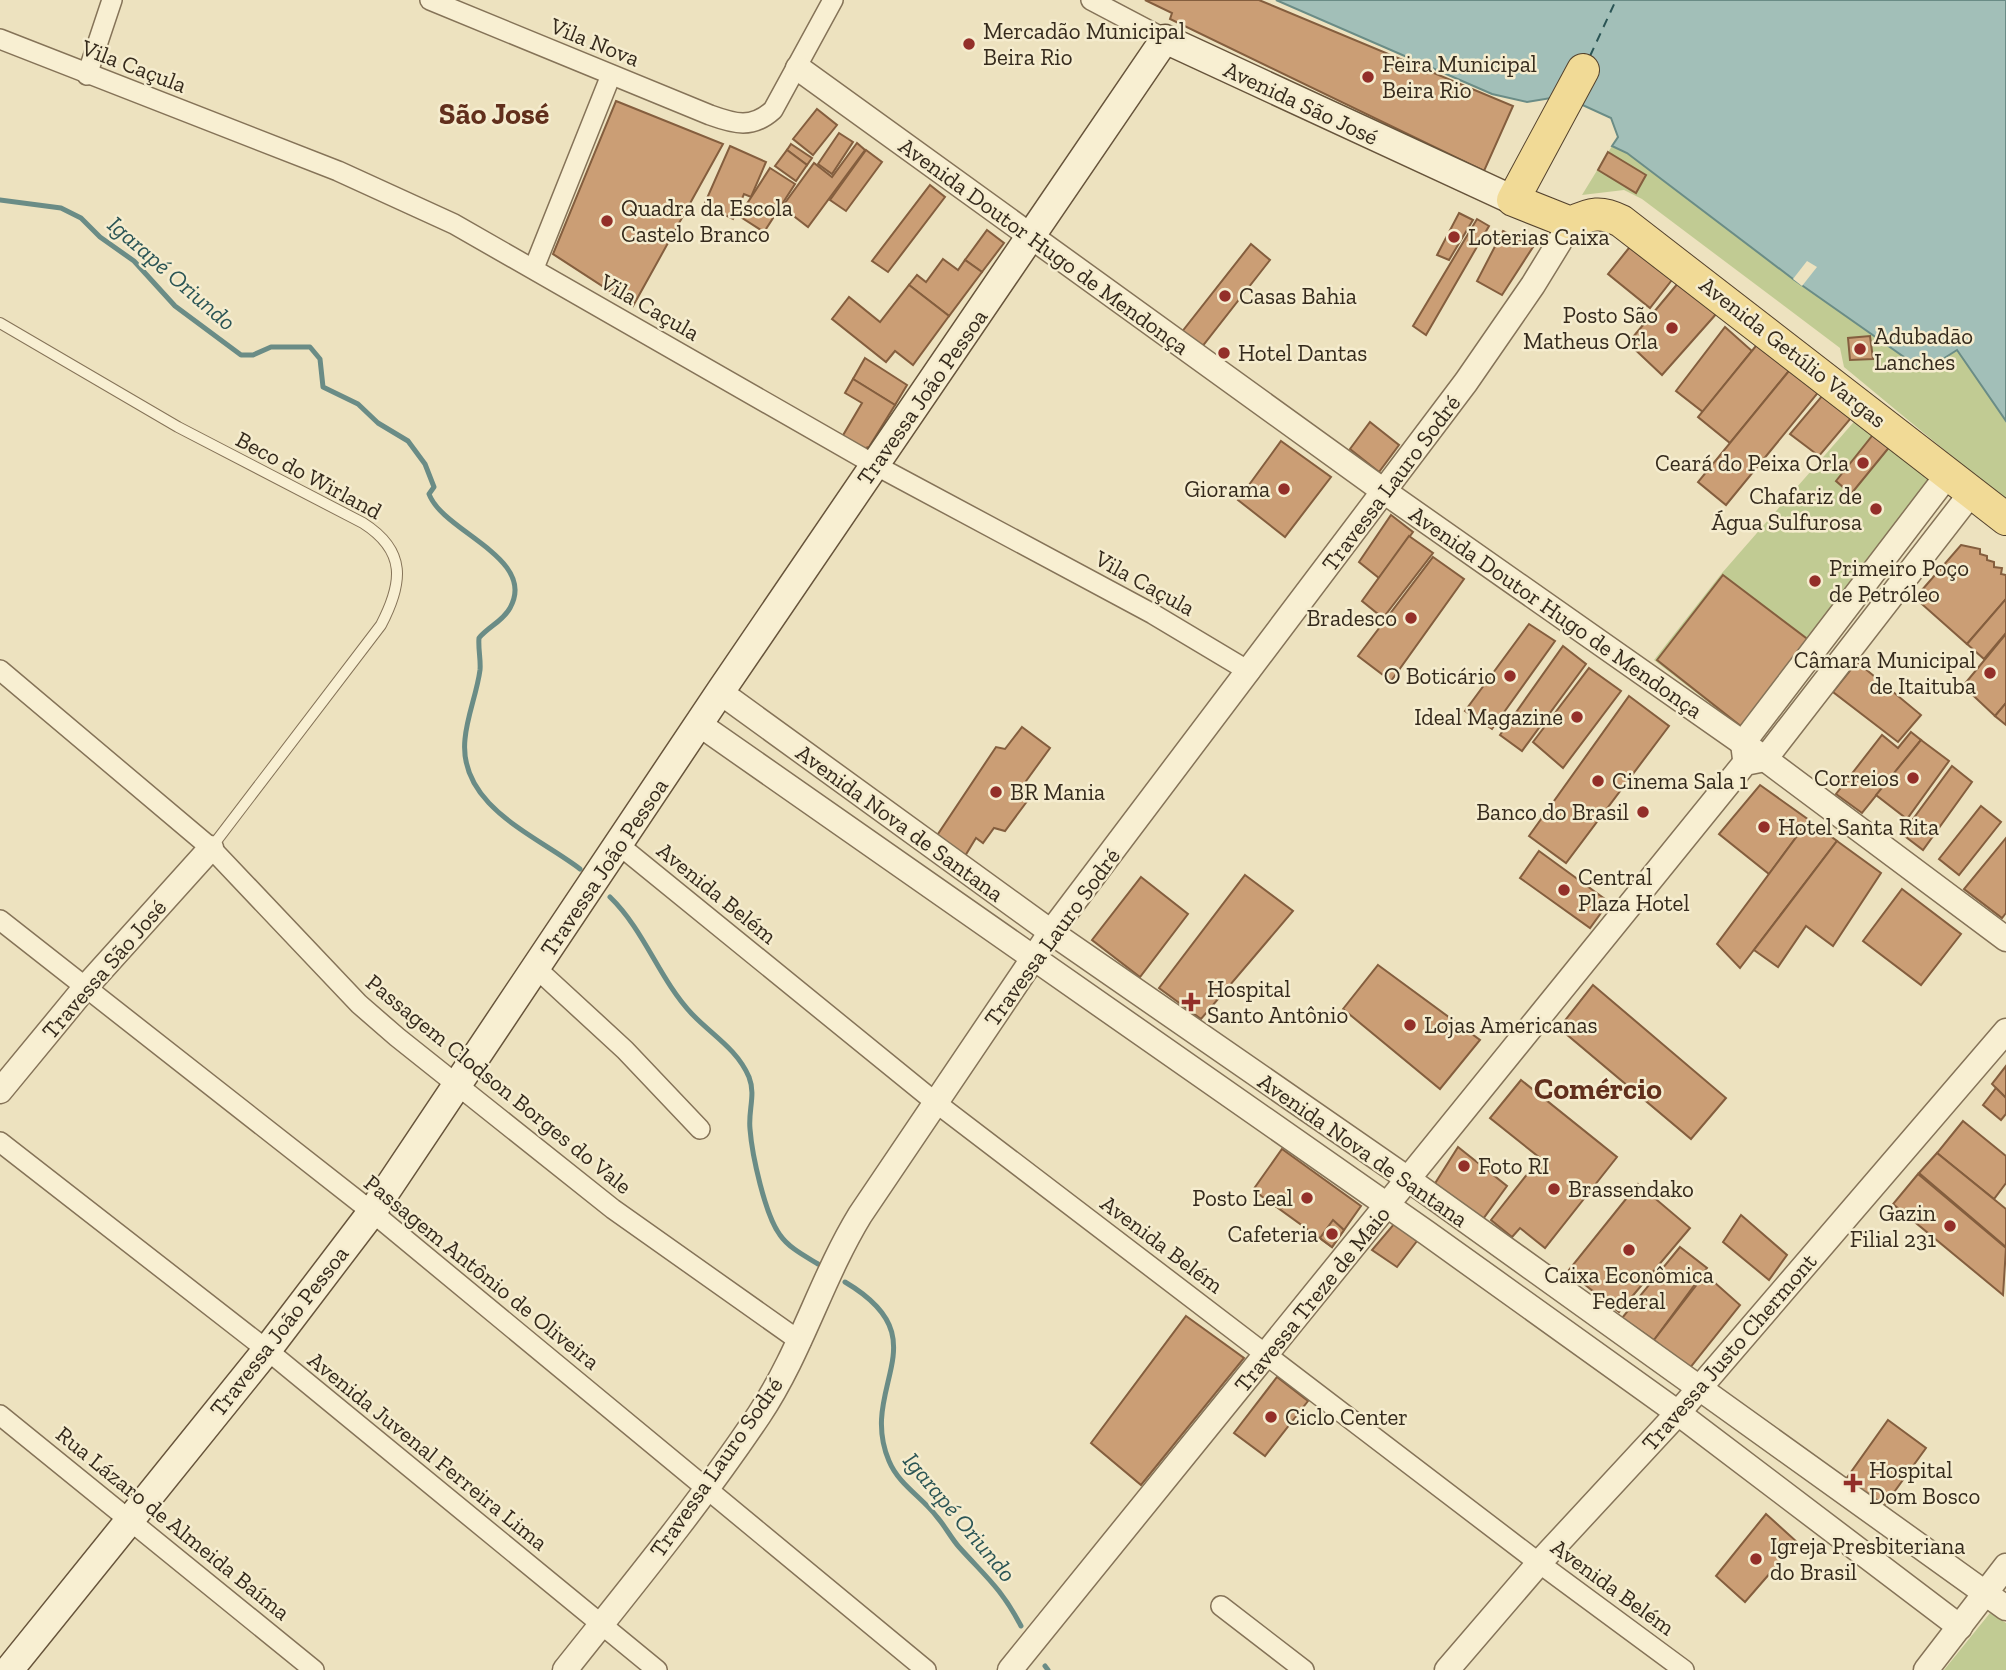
<svg xmlns="http://www.w3.org/2000/svg" width="2006" height="1670" font-family="'Zilla Slab',serif">
<style>
.green{fill:#c1cb93}
.water{fill:#a2bfb8;stroke:#6a8c86;stroke-width:2}
.pier{fill:#ede2bf}
.lines{fill:none;stroke-linecap:round;stroke-linejoin:round}
.stream{stroke:#6a8c86;stroke-width:5}
.ferry{stroke:#2b5555;stroke-width:2;stroke-dasharray:9 7;stroke-linecap:butt}
.building{fill:#cb9e75;stroke:#845e3e;stroke-width:2}
.service-casing{stroke:#857358;stroke-width:12}
.minor-casing{stroke:#857358;stroke-width:22}
.tertiary-casing{stroke:#857358;stroke-width:27}
.secondary-casing{stroke:#67543b;stroke-width:31}
.primary-casing{stroke:#53412c;stroke-width:34}
.service{stroke:#f8efd2;stroke-width:10}
.minor{stroke:#f8efd2;stroke-width:19}
.tertiary{stroke:#f8efd2;stroke-width:24}
.secondary{stroke:#f8efd2;stroke-width:28}
.primary{stroke:#f1da96;stroke-width:32}
.poi-dot{fill:#932f29;stroke:#f5ecce;stroke-width:2.5}
.labels{text-anchor:middle;dominant-baseline:central;stroke-width:5;stroke-linejoin:round;paint-order:stroke}
.poi-label{font-size:23px;fill:#352a1c;stroke:#f5ecce;text-anchor:start}
.street-label{font-size:23px;fill:#352a1c;stroke:#f5ecce}
.water-label{font-size:24px;font-style:italic;fill:#2b5555;stroke:#f5ecce}
.district-label{font-size:30px;font-weight:bold;fill:#612f1c;stroke:#f5ecce}
</style>
<rect width="100%" height="100%" fill="#ede2bf"/>
<g class="green">
<path d="M1612 146 1627 153 1793 279 1924 370 1957 350 2006 421V501L1844 367 1840 348 1642 199 1624 190 1582 195Z"/>
<path d="M1859 416 1934 478 1743 729 1654 660 1722 573Z"/>
<path d="M1990 1613 2006 1623V1670H1944Z"/>
</g>
<path class="water" d="M1276 0H2006V421L1957 350 1924 371 1793 279 1627 153 1612 146 1618 137 1611 118 1563 96 1527 102 1492 94Z"/>
<path class="pier" d="M1807 261 1817 267 1802 286 1793 279Z"/>
<g class="lines">
<g class="stream">
<path d="M0 200 61 208 81 218 100 237 134 261 175 306 241 355H253L271 347H310L320 359 323 387 358 404 378 423 408 441 425 464 434 487 429 494C443 532 538 558 510 608 503 621 488 627 479 638 478 649 481 660 480 670 477 693 467 716 465 739 458 806 537 836 580 869"/>
<path d="M610 897C645 931 659 979 692 1014 712 1035 737 1049 749 1077 756 1095 748 1110 750 1129 752 1155 765 1215 780 1235 789 1248 805 1256 818 1264"/>
<path d="M845 1282C943 1340 857 1386 889 1461 899 1485 922 1497 937 1517 945 1526 951 1538 959 1547 986 1577 1001 1588 1021 1626"/>
<path d="M1045 1666 1048 1670"/>
</g>
<path class="ferry" d="M1590 56 1616 0"/>
</g>
<g class="building">
<path d="M1145 0H1259L1513 106 1484 171 1170 19 1172 13Z"/>
<path d="M616 101 723 144 633 306 553 254Z"/>
<path d="M817 109 837 125 813 155 793 139Z"/>
<path d="M839 133 853 142 832 174 818 164Z"/>
<path d="M857 143 865 150 808 227 782 207 814 163 832 177Z"/>
<path d="M791 144 812 158 807 165 787 150Z"/>
<path d="M730 146 766 162 751 197 744 194 733 219 704 205Z"/>
<path d="M787 150 807 165 796 181 775 166Z"/>
<path d="M866 150 882 162 846 211 830 200Z"/>
<path d="M1608 152 1646 175 1636 193 1598 170Z"/>
<path d="M770 168 795 184 764 232 739 216Z"/>
<path d="M930 185 945 197 888 272 872 261Z"/>
<path d="M1459 213 1473 220 1449 260 1437 255Z"/>
<path d="M1477 219 1489 226 1426 335 1413 326Z"/>
<path d="M987 230 1004 243 982 272 965 260Z"/>
<path d="M1503 231 1533 247 1502 295 1477 281Z"/>
<path d="M1633 243 1675 276 1650 308 1608 274Z"/>
<path d="M1251 244 1270 260 1201 348 1181 333Z"/>
<path d="M943 259 958 270 965 260 982 272 949 316 909 285 917 275 926 282Z"/>
<path d="M1679 282 1717 313 1662 375 1628 343Z"/>
<path d="M909 285 949 316 913 365 895 351 886 362 832 319 849 297 880 322Z"/>
<path d="M1725 327 1752 351 1703 412 1676 391Z"/>
<path d="M1870 336 1873 359 1850 360 1848 338Z"/>
<path d="M1760 341 1793 366 1730 443 1698 417Z"/>
<path d="M865 358 907 385 895 405 853 379Z"/>
<path d="M1793 366 1821 389 1726 505 1698 482Z"/>
<path d="M853 379 895 405 869 447 862 449 842 437 862 403 845 393Z"/>
<path d="M1822 396 1851 418 1819 456 1790 434Z"/>
<path d="M1370 422 1399 445 1379 472 1350 449Z"/>
<path d="M1876 431 1891 445 1851 494 1836 481Z"/>
<path d="M1281 441 1331 477 1285 537 1238 500Z"/>
<path d="M1391 515 1413 532 1379 578 1359 562Z"/>
<path d="M1409 536 1433 553 1383 618 1362 601Z"/>
<path d="M1961 545 1980 549V554L1987 556V560L1994 562V567L2002 568 2001 574 2006 575V599L1967 644 1915 598Z"/>
<path d="M1433 557 1464 579 1391 681 1358 656Z"/>
<path d="M1723 575 1810 641 1742 727 1657 660Z"/>
<path d="M2006 599V633L1984 659 1967 644Z"/>
<path d="M1529 624 1555 641 1492 729 1465 711Z"/>
<path d="M2006 634V703L1995 716 1963 686Z"/>
<path d="M1563 646 1586 664 1522 751 1500 735Z"/>
<path d="M1857 662 1921 715 1898 742 1833 692Z"/>
<path d="M1589 668 1621 691 1563 768 1533 742Z"/>
<path d="M1629 696 1669 726 1566 863 1529 836Z"/>
<path d="M2006 703V725L1995 716Z"/>
<path d="M1022 727 1050 748 1021 788 1031 796 1005 831 994 828 983 843 976 838 965 856 936 837 996 747 1005 749Z"/>
<path d="M1911 732 1921 740 1862 813 1836 794 1882 735 1898 748Z"/>
<path d="M1921 740 1949 761 1907 819 1876 795Z"/>
<path d="M1952 766 1972 782 1923 850 1902 834Z"/>
<path d="M1760 785 1809 820 1769 874 1719 834Z"/>
<path d="M1981 806 2001 822 1959 875 1939 859Z"/>
<path d="M1809 820 1837 841 1740 968 1717 944Z"/>
<path d="M2006 838V913L2002 918 1964 889Z"/>
<path d="M1837 841 1881 873 1833 946 1806 926 1778 967 1754 950Z"/>
<path d="M1539 851 1609 902 1590 928 1520 878Z"/>
<path d="M1245 875 1293 911 1201 1019 1159 988Z"/>
<path d="M1141 877 1188 914 1140 977 1092 940Z"/>
<path d="M1902 889 1961 934 1921 985 1863 941Z"/>
<path d="M1378 965 1480 1040 1440 1089 1343 1009Z"/>
<path d="M1593 985 1726 1098 1691 1139 1559 1028Z"/>
<path d="M2006 1066V1098L1992 1084Z"/>
<path d="M1521 1080 1617 1157 1545 1248 1520 1228 1512 1237 1491 1220 1540 1158 1490 1118Z"/>
<path d="M1996 1088 2006 1098V1114L2001 1120 1983 1105Z"/>
<path d="M1963 1121 2006 1156V1183L1994 1199 1937 1153Z"/>
<path d="M1458 1147 1507 1186 1483 1219 1434 1185Z"/>
<path d="M1282 1149 1361 1206 1332 1247 1253 1190Z"/>
<path d="M1937 1153 2006 1209V1247L1919 1173Z"/>
<path d="M1918 1174 2006 1248 2003 1295 1893 1204Z"/>
<path d="M1638 1184 1690 1228 1619 1312 1568 1271Z"/>
<path d="M1741 1215 1787 1255 1769 1280 1723 1242Z"/>
<path d="M1333 1220 1344 1230 1332 1247 1320 1238Z"/>
<path d="M1394 1224 1417 1241 1397 1267 1372 1250Z"/>
<path d="M1680 1247 1707 1268 1654 1340 1622 1318Z"/>
<path d="M1705 1274 1740 1305 1689 1369 1654 1340Z"/>
<path d="M1186 1316 1244 1358 1141 1485 1091 1443Z"/>
<path d="M1277 1377 1308 1401 1265 1456 1234 1433Z"/>
<path d="M1888 1420 1926 1448 1884 1506 1846 1479Z"/>
<path d="M1766 1514 1797 1542 1745 1602 1716 1576Z"/>
</g>
<g class="lines">
<defs>
<path id="service" d="M0 323 178 427 363 523C407 551 403 583 381 625L211 848"/>
<g id="minor">
<path d="M430 0 710 115C735 124 752 129 773 110L833 0"/>
<path d="M1091 0 1165 39"/>
<path d="M0 39 338 171 454 224 875 465 1153 614 1250 672"/>
<path d="M87 75 112 0"/>
<path d="M534 268 611 75"/>
<path d="M0 670 211 848 359 1004 397 1037 613 1209 801 1342"/>
<path d="M619 845 935 1102 1539 1563 1684 1670"/>
<path d="M0 920 372 1212 926 1670"/>
<path d="M537 969 625 1050 700 1129"/>
<path d="M0 1142 267 1350 657 1670"/>
<path d="M0 1415 314 1670"/>
<path d="M1221 1606 1304 1670"/>
</g>
<g id="tertiary">
<path d="M798 68 1385 492 1757 753 2006 939"/>
<path d="M720 692 1051 932 1408 1179 2006 1608"/>
<path d="M699 724 1427 1233 1678 1413 1960 1627"/>
<path d="M1745 759 1743 743 1949 473"/>
<path d="M0 1091 84 989 211 848"/>
<path d="M565 1670C631 1587 700 1503 759 1415 801 1352 821 1279 860 1215L1051 932 1466 382 1533 285 1571 223"/>
<path d="M1010 1670 1745 763 1765 759 1972 492"/>
<path d="M1447 1670 1539 1563 1678 1413 2006 1031"/>
<path d="M1926 1670 2006 1566"/>
</g>
<path id="secondary" d="M9 1670 267 1350 372 1212 720 692 1165 39 1513 200"/>
<path id="primary" d="M1583 70 1513 200 1571 223C1591 213 1601 211 1621 221L2006 519"/>
</defs>
<use href="#service" class="service-casing"/>
<use href="#minor" class="minor-casing"/>
<use href="#tertiary" class="tertiary-casing"/>
<use href="#secondary" class="secondary-casing"/>
<use href="#primary" class="primary-casing"/>
<use href="#service" class="service"/>
<use href="#minor" class="minor"/>
<use href="#tertiary" class="tertiary"/>
<use href="#secondary" class="secondary"/>
<use href="#primary" class="primary"/>
</g>
<g class="poi-dot">
<circle cx="969" cy="44" r="7"/>
<circle cx="1368" cy="77" r="7"/>
<circle cx="607" cy="221" r="7"/>
<circle cx="1454" cy="237" r="7"/>
<circle cx="1225" cy="296" r="7"/>
<circle cx="1672" cy="328" r="7"/>
<circle cx="1860" cy="349" r="7"/>
<circle cx="1224" cy="353" r="7"/>
<circle cx="1863" cy="463" r="7"/>
<circle cx="1284" cy="489" r="7"/>
<circle cx="1876" cy="509" r="7"/>
<circle cx="1815" cy="581" r="7"/>
<circle cx="1411" cy="618" r="7"/>
<circle cx="1990" cy="673" r="7"/>
<circle cx="1510" cy="676" r="7"/>
<circle cx="1577" cy="717" r="7"/>
<circle cx="1913" cy="778" r="7"/>
<circle cx="1598" cy="781" r="7"/>
<circle cx="996" cy="792" r="7"/>
<circle cx="1643" cy="812" r="7"/>
<circle cx="1764" cy="827" r="7"/>
<circle cx="1564" cy="890" r="7"/>
<path d="M1187.5 991.5h7v7h7v7h-7v7h-7v-7h-7v-7h7z"/>
<circle cx="1410" cy="1025" r="7"/>
<circle cx="1464" cy="1166" r="7"/>
<circle cx="1554" cy="1189" r="7"/>
<circle cx="1307" cy="1198" r="7"/>
<circle cx="1950" cy="1226" r="7"/>
<circle cx="1332" cy="1234" r="7"/>
<circle cx="1629" cy="1250" r="7"/>
<circle cx="1271" cy="1417" r="7"/>
<path d="M1849.5 1472.5h7v7h7v7h-7v7h-7v-7h-7v-7h7z"/>
<circle cx="1756" cy="1559" r="7"/>
</g>
<g class="labels">
<g class="poi-label">
<text x="983" y="31">Mercadão Municipal<tspan x="983" dy="26">Beira Rio</tspan></text>
<text x="1382" y="64">Feira Municipal<tspan x="1382" dy="26">Beira Rio</tspan></text>
<text x="621" y="208">Quadra da Escola<tspan x="621" dy="26">Castelo Branco</tspan></text>
<text x="1468" y="237">Loterias Caixa</text>
<text x="1239" y="296">Casas Bahia</text>
<text x="1658" y="315" text-anchor="end">Posto São<tspan x="1658" dy="26">Matheus Orla</tspan></text>
<text x="1874" y="336">Adubadāo<tspan x="1874" dy="26">Lanches</tspan></text>
<text x="1238" y="353">Hotel Dantas</text>
<text x="1849" y="463" text-anchor="end">Ceará do Peixa Orla</text>
<text x="1270" y="489" text-anchor="end">Giorama</text>
<text x="1862" y="496" text-anchor="end">Chafariz de<tspan x="1862" dy="26">Água Sulfurosa</tspan></text>
<text x="1829" y="568">Primeiro Poço<tspan x="1829" dy="26">de Petróleo</tspan></text>
<text x="1397" y="618" text-anchor="end">Bradesco</text>
<text x="1976" y="660" text-anchor="end">Câmara Municipal<tspan x="1976" dy="26">de Itaituba</tspan></text>
<text x="1496" y="676" text-anchor="end">O Boticário</text>
<text x="1563" y="717" text-anchor="end">Ideal Magazine</text>
<text x="1899" y="778" text-anchor="end">Correios</text>
<text x="1612" y="781">Cinema Sala 1</text>
<text x="1010" y="792">BR Mania</text>
<text x="1629" y="812" text-anchor="end">Banco do Brasil</text>
<text x="1778" y="827">Hotel Santa Rita</text>
<text x="1578" y="877">Central<tspan x="1578" dy="26">Plaza Hotel</tspan></text>
<text x="1207" y="989">Hospital<tspan x="1207" dy="26">Santo Antônio</tspan></text>
<text x="1424" y="1025">Lojas Americanas</text>
<text x="1478" y="1166">Foto RI</text>
<text x="1568" y="1189">Brassendako</text>
<text x="1293" y="1198" text-anchor="end">Posto Leal</text>
<text x="1936" y="1213" text-anchor="end">Gazin<tspan x="1936" dy="26">Filial 231</tspan></text>
<text x="1318" y="1234" text-anchor="end">Cafeteria</text>
<text x="1629" y="1275" text-anchor="middle">Caixa Econômica<tspan x="1629" dy="26">Federal</tspan></text>
<text x="1285" y="1417">Ciclo Center</text>
<text x="1869" y="1470">Hospital<tspan x="1869" dy="26">Dom Bosco</tspan></text>
<text x="1770" y="1546">Igreja Presbiteriana<tspan x="1770" dy="26">do Brasil</tspan></text>
</g>
<g class="street-label">
<text transform="translate(595 42) rotate(22)">Vila Nova</text>
<text transform="translate(134 66) rotate(21)">Vila Caçula</text>
<text transform="translate(1301 103) rotate(25)">Avenida São José</text>
<text transform="translate(1044 246) rotate(36)">Avenida Doutor Hugo de Mendonça</text>
<text transform="translate(650 307) rotate(30)">Vila Caçula</text>
<text transform="translate(1793 352) rotate(38)">Avenida Getúlio Vargas</text>
<text transform="translate(922 397) rotate(-55)">Travessa João Pessoa</text>
<text transform="translate(309 475) rotate(28)">Beco do Wirland</text>
<text transform="translate(1391 483) rotate(-53)">Travessa Lauro Sodré</text>
<text transform="translate(1145 583) rotate(29)">Vila Caçula</text>
<text transform="translate(1556 612) rotate(35)">Avenida Doutor Hugo de Mendonça</text>
<text transform="translate(900 823) rotate(36)">Avenida Nova de Santana</text>
<text transform="translate(604 867) rotate(-56)">Travessa João Pessoa</text>
<text transform="translate(717 893) rotate(39)">Avenida Belém</text>
<text transform="translate(1052 937) rotate(-54)">Travessa Lauro Sodré</text>
<text transform="translate(104 969) rotate(-49)">Travessa São José</text>
<text transform="translate(499 1084) rotate(39)">Passagem Clodson Borges do Vale</text>
<text transform="translate(1363 1150) rotate(35)">Avenida Nova de Santana</text>
<text transform="translate(1162 1244) rotate(37)">Avenida Belém</text>
<text transform="translate(482 1272) rotate(39)">Passagem Antônio de Oliveira</text>
<text transform="translate(1312 1299) rotate(-51)">Travessa Treze de Maio</text>
<text transform="translate(279 1331) rotate(-52)">Travessa João Pessoa</text>
<text transform="translate(1729 1352) rotate(-49)">Travessa Justo Chermont</text>
<text transform="translate(428 1451) rotate(39)">Avenida Juvenal Ferreira Lima</text>
<text transform="translate(716 1467) rotate(-55)">Travessa Lauro Sodré</text>
<text transform="translate(173 1523) rotate(39)">Rua Lázaro de Almeida Baíma</text>
<text transform="translate(1613 1587) rotate(36)">Avenida Belém</text>
</g>
<g class="water-label">
<text transform="translate(172 273) rotate(41)">Igarapé Oriundo</text>
<text transform="translate(960 1517) rotate(50)">Igarapé Oriundo</text>
</g>
<g class="district-label">
<text x="494" y="114">São José</text>
<text x="1598" y="1089">Comércio</text>
</g>
</g>
</svg>
